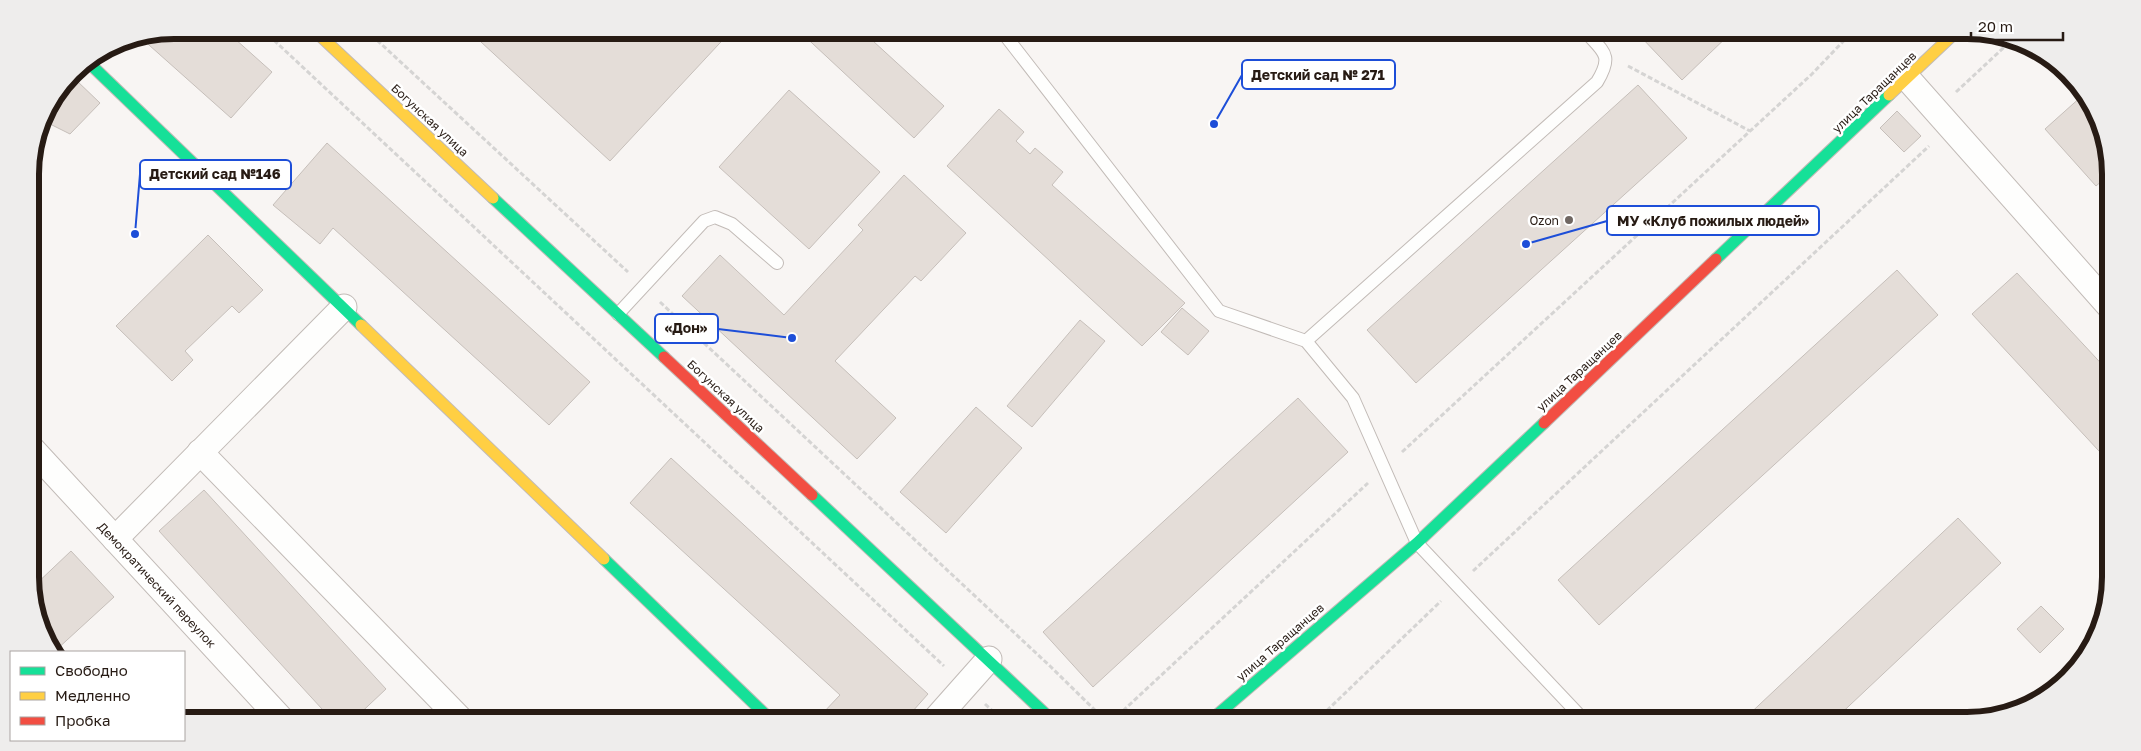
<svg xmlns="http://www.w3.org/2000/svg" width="2141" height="751" font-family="'Golos Text',sans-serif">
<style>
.building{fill:#e4ddd8;stroke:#c6bfba}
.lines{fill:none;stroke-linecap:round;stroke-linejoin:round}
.lane-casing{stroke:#c2bbb7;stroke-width:14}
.street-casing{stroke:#c2bbb7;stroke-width:27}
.fast-casing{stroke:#c2bbb7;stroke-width:13}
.slow-casing{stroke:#c2bbb7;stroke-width:13}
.jam-casing{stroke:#c2bbb7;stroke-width:13}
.path{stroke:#d5d4d3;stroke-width:3;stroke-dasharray:5 2.5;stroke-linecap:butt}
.lane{stroke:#fefefd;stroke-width:12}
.street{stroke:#fefefd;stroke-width:25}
.fast{stroke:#16e098;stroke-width:11}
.slow{stroke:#ffcf43;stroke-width:11}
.jam{stroke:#f24e42;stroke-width:11}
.poi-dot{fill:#706762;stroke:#fff;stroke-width:2}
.labels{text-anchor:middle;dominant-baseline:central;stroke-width:5;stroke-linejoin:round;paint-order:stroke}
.street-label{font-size:12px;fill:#271b14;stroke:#fff}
.poi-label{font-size:12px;fill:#271b14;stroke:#fff;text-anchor:end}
.rim{fill:none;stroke:#271b14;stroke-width:6}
.leader{fill:none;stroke:#1d4ed8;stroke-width:2}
.callout-dot{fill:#1d4ed8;stroke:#fff;stroke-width:2}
.callout{fill:#fff;stroke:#1d4ed8;stroke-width:2}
.callout-label{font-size:14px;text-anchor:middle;font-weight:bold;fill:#271b14}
</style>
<rect width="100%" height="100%" fill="#f8f5f3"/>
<g class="building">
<path d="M173 30H225L272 72 231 118 140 37Z"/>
<path d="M468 30H560L566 35 570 30H732L610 161Z"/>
<path d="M798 30H861L944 106 914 138Z"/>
<path d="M1646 30H1734L1682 80 1640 36Z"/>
<path d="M76 80 100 103 70 134 42 120 45 110 60 90 63 93Z"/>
<path d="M1638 85 1687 138 1416 383 1367 330Z"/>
<path d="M789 90 880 172 809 249 719 167Z"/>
<path d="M2083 95 2110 154V187L2103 180 2096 186 2045 129Z"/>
<path d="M999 109 1024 132 1016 141 1030 154 1035 148 1063 172 1052 185 1185 303 1142 346 947 166Z"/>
<path d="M1897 111 1921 136 1904 152 1880 128Z"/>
<path d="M327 143 590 382 549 425 333 228 320 244 273 205Z"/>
<path d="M904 175 966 233 921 281 915 276 835 361 896 418 857 459 682 296 720 255 784 315 863 230 858 225Z"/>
<path d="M208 235 263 290 239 313 232 306 185 351 193 360 172 381 116 326Z"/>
<path d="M1897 270 1938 315 1599 625 1558 580Z"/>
<path d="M2017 273 2110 373 2111 464 1972 314Z"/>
<path d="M1182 308 1209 331 1188 355 1161 332Z"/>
<path d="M1080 320 1105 341 1032 427 1007 406Z"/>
<path d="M1298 398 1348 452 1093 687 1043 632Z"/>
<path d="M976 407 1022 448 946 533 900 492Z"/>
<path d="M671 458 928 694 904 721H829L822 714 840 695 630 503Z"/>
<path d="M204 490 386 689 352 721H333L159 531Z"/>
<path d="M1958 518 2001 563 1833 721H1742Z"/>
<path d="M71 551 114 597 55 651 33 605V587Z"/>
<path d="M2041 606 2064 629 2040 653 2017 629Z"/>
<path d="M1517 712 1524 721H1507Z"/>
</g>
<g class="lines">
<defs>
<g id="lane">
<path d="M1001 30 1219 311 1306 341 1353 398 1417 543 1585 721"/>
<path d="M618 314 704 221 715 217 732 224 777 263"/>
<path d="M1306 341 1597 82C1614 54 1603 52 1584 30"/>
</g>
<g id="street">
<path d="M1908 79 2110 307"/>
<path d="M32 449 283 721"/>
<path d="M200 452 462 721"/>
<path d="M115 539 344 307"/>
<path d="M934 721 989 659"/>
</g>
<g id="fast">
<path d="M87 61 361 325"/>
<path d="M493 198 664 357"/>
<path d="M1716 259 1889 95"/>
<path d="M812 495 1053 721"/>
<path d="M604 559 772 721"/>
<path d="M1210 721 1417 543 1544 423"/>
</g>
<g id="slow">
<path d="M314 30 493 198"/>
<path d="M1889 95 1958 30"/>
<path d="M361 325 604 559"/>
</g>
<g id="jam">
<path d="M664 357 812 495"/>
<path d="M1544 423 1716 259"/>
</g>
</defs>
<use href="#lane" class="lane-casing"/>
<use href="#street" class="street-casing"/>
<use href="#fast" class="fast-casing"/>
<use href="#slow" class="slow-casing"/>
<use href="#jam" class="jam-casing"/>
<g class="path">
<path d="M263 30 944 666"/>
<path d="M366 30 628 272"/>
<path d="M1628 66 1750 131"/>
<path d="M1956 92 2014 38"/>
<path d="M660 302 1051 667 1106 721"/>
<path d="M1402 452 1812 74 1854 30"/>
<path d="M1473 571 1929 146"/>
<path d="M985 704 999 717 995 721"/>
<path d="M1112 721 1368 483"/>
<path d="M1316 721 1441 601"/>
</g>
<use href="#lane" class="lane"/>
<use href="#street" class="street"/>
<use href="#fast" class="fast"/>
<use href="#slow" class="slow"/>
<use href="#jam" class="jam"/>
</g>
<circle class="poi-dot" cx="1569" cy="220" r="5"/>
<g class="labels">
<g class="street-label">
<text transform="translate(1874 92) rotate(-44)">улица Таращанцев</text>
<text transform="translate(430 120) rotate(43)">Богунская улица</text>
<text transform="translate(1579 371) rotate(-43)">улица Таращанцев</text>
<text transform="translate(726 396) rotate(43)">Богунская улица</text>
<text transform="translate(157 585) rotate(47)">Демократический переулок</text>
<text transform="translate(1280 642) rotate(-41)">улица Таращанцев</text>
</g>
<g class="poi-label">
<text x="1559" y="220">Ozon</text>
</g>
</g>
<path d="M0 0H2141V751H0ZM174 39H1967A135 135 0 0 1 2102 174V577A135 135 0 0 1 1967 712H174A135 135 0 0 1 39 577V174A135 135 0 0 1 174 39Z" fill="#eeedec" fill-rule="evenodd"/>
<path class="rim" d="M174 39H1967A135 135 0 0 1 2102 174V577A135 135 0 0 1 1967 712H174A135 135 0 0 1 39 577V174A135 135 0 0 1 174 39Z"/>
<path class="leader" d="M1214 124L1242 75M135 234L140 174M1526 244L1607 221M792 338L718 329"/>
<g class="callout-dot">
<circle cx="1214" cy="124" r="5"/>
<circle cx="135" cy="234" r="5"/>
<circle cx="1526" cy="244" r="5"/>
<circle cx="792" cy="338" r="5"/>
</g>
<g class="callout">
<rect x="1242" y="60" width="153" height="29" rx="5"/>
<rect x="140" y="160" width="151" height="29" rx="5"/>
<rect x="1607" y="206" width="212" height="29" rx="5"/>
<rect x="655" y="314" width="63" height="29" rx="5"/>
</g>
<g class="callout-label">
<text x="1318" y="80">Детский сад № 271</text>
<text x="215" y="179">Детский сад №146</text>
<text x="1713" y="226">МУ «Клуб пожилых людей»</text>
<text x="686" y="333">«Дон»</text>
</g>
<rect x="10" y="651" width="175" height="90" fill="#ffffff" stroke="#a9a4a1"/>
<rect x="20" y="667" width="25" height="8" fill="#16e098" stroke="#a9a4a1"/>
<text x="55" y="676" font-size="15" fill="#271b14">Свободно</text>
<rect x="20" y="692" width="25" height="8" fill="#ffcf43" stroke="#a9a4a1"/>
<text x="55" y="701" font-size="15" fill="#271b14">Медленно</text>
<rect x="20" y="717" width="25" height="8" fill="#f24e42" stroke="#a9a4a1"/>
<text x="55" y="726" font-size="15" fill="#271b14">Пробка</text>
<path d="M1971 32v8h92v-8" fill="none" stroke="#271b14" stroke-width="2.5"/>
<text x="1978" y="32" font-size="15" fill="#271b14" stroke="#ffffff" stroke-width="4" paint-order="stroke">20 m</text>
</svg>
